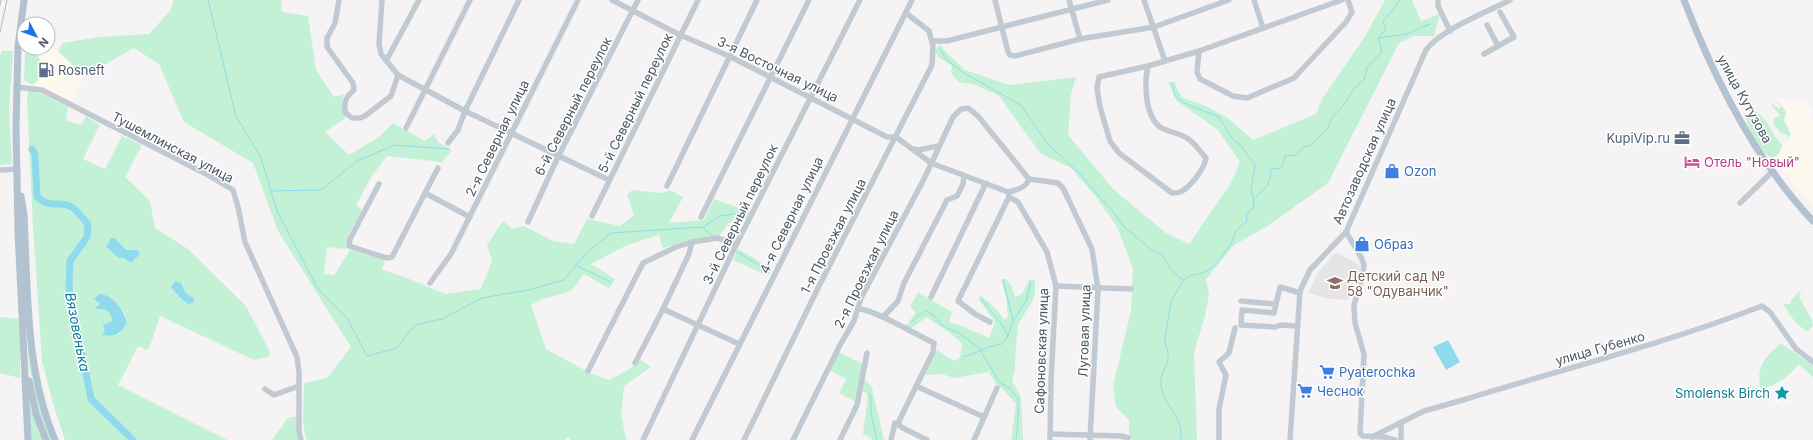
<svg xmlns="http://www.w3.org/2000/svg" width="1813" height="440" font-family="Inter,sans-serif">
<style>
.commercial{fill:#fdf9ef}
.education{fill:#e6e4e5}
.green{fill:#c3f1d5;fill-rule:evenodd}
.water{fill:#90daee}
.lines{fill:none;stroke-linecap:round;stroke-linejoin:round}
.stream{stroke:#90daee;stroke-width:1}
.river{stroke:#90daee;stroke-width:7}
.minor{stroke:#c1cad2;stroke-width:5.5}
.major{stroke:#b3c2d1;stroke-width:7}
.rail{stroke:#b5b8bd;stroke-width:1}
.labels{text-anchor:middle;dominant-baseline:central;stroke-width:3;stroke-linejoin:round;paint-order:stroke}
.street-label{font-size:13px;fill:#4a5661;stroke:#fff}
.service-label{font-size:13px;fill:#4e5e75;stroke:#fff;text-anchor:start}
.hotel-label{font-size:13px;fill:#b23c85;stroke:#fff;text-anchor:start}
.shop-label{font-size:13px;fill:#366cbe;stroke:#fff;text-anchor:start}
.education-label{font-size:13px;fill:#785e54;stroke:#fff;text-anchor:start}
.culture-label{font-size:13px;fill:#0d838f;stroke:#fff;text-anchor:end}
.water-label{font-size:14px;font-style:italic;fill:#0c7c9b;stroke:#fff}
</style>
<rect width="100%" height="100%" fill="#f5f3f3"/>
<g class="commercial">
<path d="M48 47 58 51 84 76 71 101 27 84 29 48H48Z"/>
<path d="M1782 97 1785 101 1807 102 1813 110 1810 117 1813 123V206L1773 159 1788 141 1791 134 1784 121 1786 113 1784 107 1777 100Z"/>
</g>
<path class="education" d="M1336 252 1361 266 1349 300 1330 299 1308 293 1319 271Z"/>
<g class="green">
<path d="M174 0H281L282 12 308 16 316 70 334 97 344 94C342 103 341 109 347 117L325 132 349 155 379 137 393 123 425 141 434 134 438 142 452 150 442 162 387 156 371 177 356 205 363 211 349 233 345 249 327 247 324 274 334 275 350 250 383 259 385 261 382 270 402 276 445 294 481 289 492 261 487 245 503 221 512 229 524 226 553 241 574 244 587 219 620 226 634 215 627 195 632 190 661 193 670 190 683 197 669 223 704 220 714 199 750 212 748 218 729 223 719 236 690 240 663 248 659 235 627 245 591 264 615 279 609 288 584 274 571 291 543 299 531 305 546 349 590 373 609 380 628 370 641 360 651 367 624 386 621 414 626 439 627 440H571L567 437 565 440H306L303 422 304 383 327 378 351 347 278 231 253 163 184 122 159 64 134 48 84 76 58 51 63 43 99 37 149 34 170 11Z"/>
<path d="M1385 0H1412L1421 21 1440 14 1434 36H1414L1399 43 1328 183 1266 227 1234 245 1206 279 1209 294 1205 316 1194 352 1197 440H1132L1129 434V420L1116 407 1113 385 1131 311 1133 268 1117 227 1097 198 1071 168 1041 154 999 96 976 85 958 82 951 73 952 66 938 57 935 50 941 44 944 50 965 70 1009 85 1076 77 1071 95 1068 135 1114 190 1166 233 1189 244 1231 183 1240 162 1218 130 1177 101 1168 82H1175L1178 91 1183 98 1206 106 1229 119 1253 140 1316 114 1322 99 1364 38Z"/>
<path d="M2 51H13L9 109 12 164 0 165V56Z"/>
<path d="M32 51 37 54 40 60 38 80 32 85 24 80 25 54Z"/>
<path d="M29 90 41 93 68 107 66 120 76 124H82L86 116 100 125 83 159 105 169 122 136 142 145 125 177 150 201 155 228 188 249 246 306 270 352 268 357 254 360 160 316 150 346 147 350 138 346 118 385 227 440H65L54 407 42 361 33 226 27 96ZM117 242 128 250H138L140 254 131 263 107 249ZM97 300 116 302 125 314 127 323 119 334 103 325 112 321C112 312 105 308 96 309L99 305Z"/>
<path d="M1776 100 1786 111 1784 121 1791 134 1788 140 1787 135 1781 133 1774 125 1773 119 1780 115 1772 106V104L1779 109 1781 107Z"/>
<path d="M1755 112C1768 116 1771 136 1782 144L1780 152 1773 159C1764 156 1745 125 1746 116Z"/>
<path d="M21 228 29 341 52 440H49L39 413 29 366Z"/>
<path d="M738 249 772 269 768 276 733 260Z"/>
<path d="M1001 279H1006L1011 285 1015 297 1022 294 1029 280H1035V296L1018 325 1015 359V369L1012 380 1021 397 1023 440H1011L1016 404 1002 388 997 386 989 372 954 378 942 374 925 375 937 350 954 361 960 357 962 344C954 333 938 326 927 317L910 329 906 326 916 312 910 307 918 292 952 312 949 322 964 327 989 338 995 322 978 298 981 296C990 302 998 311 1005 320L1008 316 1006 297Z"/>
<path d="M1808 284 1802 289 1799 296 1812 320 1813 326 1807 331C1796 325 1789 314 1783 304H1790L1792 299Z"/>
<path d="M0 317 20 319V378L0 373Z"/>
<path d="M1781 343 1813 366V377L1799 364C1789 377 1776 385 1760 390 1757 364 1763 360 1781 343Z"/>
<path d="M839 352 863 364 856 402 839 393 846 379 829 370Z"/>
<path d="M865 379 872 388 884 440H872L871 438 863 434 868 394 862 391Z"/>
<path d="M28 403 44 440H31Z"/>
<path d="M298 416 299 440H272L288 418Z"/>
</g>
<g class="water">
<path d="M111 238H114L127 250H138L140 254 131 263 123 258H119L106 247Z"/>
<path d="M175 281 181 283 186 294 194 298 193 303 188 304C182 299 175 293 171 287Z"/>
<path d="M100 294C113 295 125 311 127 323 120 334 115 337 102 335L105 331 103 325 112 321C112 312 105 308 96 309V307L99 305V303L94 299Z"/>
<path d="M1448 340 1460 362 1446 370 1433 347Z"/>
</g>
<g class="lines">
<g class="stream">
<path d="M208 0 236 116 261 158 277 211 318 289 347 318 367 356 397 348 415 325 442 319 482 298 528 290 564 280 588 251 611 233 703 227 720 216 740 213"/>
<path d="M1379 38 1407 34 1430 24"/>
<path d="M939 48 948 61 964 73 1021 105 1046 142 1079 173 1113 212 1124 227 1152 250 1163 255 1170 269 1184 281"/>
<path d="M1172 84 1175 96 1184 103 1219 117 1232 138 1242 147 1255 165 1251 190 1253 198"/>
<path d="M271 191 321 190 357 161 394 145 449 149"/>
<path d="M703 228 713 236"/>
<path d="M722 242 731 248"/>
<path d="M735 251 769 271"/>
<path d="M577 266 611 282"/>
<path d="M1003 280 1013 320"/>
<path d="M911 322 925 310 933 315 941 325 959 333 979 348 1000 383 1010 388 1018 399V419L1016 440"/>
<path d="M1008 336 1013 321 1026 301 1031 282"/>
<path d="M963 357C978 353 986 346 1002 344L1008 336 1001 323 981 299"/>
<path d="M869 393 871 398V413L877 440"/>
<path d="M1180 440C1187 421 1163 405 1161 385 1160 375 1166 368 1168 359 1169 350 1165 346 1165 338 1165 335 1171 302 1172 300 1174 296 1181 285 1183 281 1190 273 1203 275 1210 269 1215 265 1227 250 1230 245 1237 233 1233 230 1247 222L1246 214 1254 208 1253 199C1266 189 1270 186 1271 169L1281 168 1286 155 1294 156 1303 147 1311 145 1328 128 1332 118 1346 102 1354 88 1364 80 1367 67 1382 52 1378 38 1386 30 1383 22 1400 0"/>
</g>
<path class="river" d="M32 149 35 154 37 197C53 210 56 200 70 206 77 210 82 218 88 224L87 237 70 261 69 288 91 399 133 440"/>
<g class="minor">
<path d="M339 0 335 23 327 38V47L353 83 354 90C346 97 344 101 345 112L352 118H360L365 116 391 96 398 75"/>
<path d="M382 0 379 44 381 54 398 75 465 111 609 180"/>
<path d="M612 0 680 35 729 56 887 137H896L931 163 1008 192 1009 197 1018 202 1047 252 1056 286 1051 380 1050 440"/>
<path d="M995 0 1008 52 1010 55 1015 56 1080 39 1154 27 1229 0"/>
<path d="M1069 0 1080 39"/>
<path d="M1144 0 1165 61"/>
<path d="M1254 0 1263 28"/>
<path d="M1438 0V6L1450 31"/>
<path d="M1487 25 1498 46"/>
<path d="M932 41H947L1108 0"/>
<path d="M1199 51 1197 72 1200 79 1233 96 1247 98 1294 78 1346 22 1352 12 1348 0"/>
<path d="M1484 54 1514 37 1500 12"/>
<path d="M386 61 419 0"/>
<path d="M1148 66C1144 83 1145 116 1160 127 1166 131 1174 132 1181 135 1192 139 1198 149 1206 158 1205 168 1191 186 1182 191 1179 193 1175 193 1172 193L1119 153 1110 141 1100 107 1097 88 1099 77 1148 66 1199 51 1342 0"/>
<path d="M16 87 42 90 206 174 233 190 238 207 245 242 297 357 299 372V432L301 440"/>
<path d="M406 128 470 0"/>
<path d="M448 143 458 130 465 111 519 0"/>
<path d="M913 149 919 150 938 146"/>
<path d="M0 170 18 169"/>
<path d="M379 184 350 239 349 246 387 258 392 257 438 168"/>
<path d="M667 186 757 0"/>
<path d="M1008 192C1017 190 1026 188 1029 179"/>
<path d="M425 193 470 217"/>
<path d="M1740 203 1773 171"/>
<path d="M592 216 698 0"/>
<path d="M701 217 809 0"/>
<path d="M528 222 558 157 638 0"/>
<path d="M1346 232 1361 257 1364 265 1363 274 1354 305 1355 323 1364 354 1360 433 1363 436 1384 437 1395 440"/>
<path d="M430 283 451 254 578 0"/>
<path d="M1056 286 1131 289"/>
<path d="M931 297 986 183"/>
<path d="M1241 301 1275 304"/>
<path d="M663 309 739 344"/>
<path d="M858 309C872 308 918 336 934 343L933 352 898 423H895L891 440"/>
<path d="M883 317 898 301 904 283 947 200 957 196 963 184 964 176"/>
<path d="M990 322 975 314 958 301 1009 197"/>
<path d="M1297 326 1281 325 1275 327 1241 325 1242 310 1274 313 1280 287 1300 293"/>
<path d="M635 363 663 309 689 254 692 242"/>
<path d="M588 371 643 263 676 247 692 242 718 238 736 245"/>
<path d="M916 386 984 417"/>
<path d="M265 389 274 395 299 386"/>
<path d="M898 423 901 427 927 440"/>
<path d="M1050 434 1121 436 1128 438"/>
<path d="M1372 437 1424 411 1463 400C1563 369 1664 344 1762 306L1770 312 1796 349 1813 362"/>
<path d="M643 440 736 245 860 0"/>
<path d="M692 440 912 0"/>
<path d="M744 440 819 286 932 65 933 46 929 31 906 13"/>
<path d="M793 440 840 345 854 321 861 298 924 179 953 117 961 109 968 108 978 116 1029 179 1058 183 1063 188 1092 249 1098 289 1090 440"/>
<path d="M840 440 857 405 867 353"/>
<path d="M974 440 997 388"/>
<path d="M1219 440V409L1226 375 1219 362 1229 353 1235 328"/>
<path d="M1290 440 1300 291 1310 270 1346 232 1426 50C1440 30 1487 12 1510 0"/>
<path d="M1401 440V422"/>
</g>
<g class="major">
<path d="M24 0 18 47 16 127 18 231 28 440"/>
<path d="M1684 0C1714 78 1755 160 1813 221"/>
<path d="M21 196 24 215C28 290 25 370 55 440"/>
<path d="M29 381 36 414 46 440"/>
</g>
<g class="rail">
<path d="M0 5 1 0"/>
<path d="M0 32 7 0"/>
</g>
</g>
<defs>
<symbol id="fuel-bare" viewBox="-9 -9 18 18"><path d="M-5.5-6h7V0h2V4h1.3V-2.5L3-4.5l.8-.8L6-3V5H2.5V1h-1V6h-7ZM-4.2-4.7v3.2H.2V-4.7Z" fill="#5c6f8a" stroke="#fff" stroke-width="2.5" paint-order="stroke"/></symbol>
<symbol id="office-bare" viewBox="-9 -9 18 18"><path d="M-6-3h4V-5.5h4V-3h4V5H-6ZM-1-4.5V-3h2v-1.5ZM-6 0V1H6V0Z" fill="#5c6f8a" stroke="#fff" stroke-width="2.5" paint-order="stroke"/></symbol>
<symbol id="hotel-bare" viewBox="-9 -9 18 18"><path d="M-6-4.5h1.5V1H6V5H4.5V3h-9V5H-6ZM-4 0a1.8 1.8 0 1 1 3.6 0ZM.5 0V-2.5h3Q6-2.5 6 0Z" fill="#d1479c" stroke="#fff" stroke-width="2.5" paint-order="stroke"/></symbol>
<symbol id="shop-bare" viewBox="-9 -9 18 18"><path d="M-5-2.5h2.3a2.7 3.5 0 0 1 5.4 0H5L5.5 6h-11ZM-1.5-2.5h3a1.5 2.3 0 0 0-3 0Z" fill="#3f7fe0" stroke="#fff" stroke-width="2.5" paint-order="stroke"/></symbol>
<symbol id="school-bare" viewBox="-9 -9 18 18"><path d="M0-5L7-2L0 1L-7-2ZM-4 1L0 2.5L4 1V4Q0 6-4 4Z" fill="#8d6e63" stroke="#fff" stroke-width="2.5" paint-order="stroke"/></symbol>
<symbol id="supermarket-bare" viewBox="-9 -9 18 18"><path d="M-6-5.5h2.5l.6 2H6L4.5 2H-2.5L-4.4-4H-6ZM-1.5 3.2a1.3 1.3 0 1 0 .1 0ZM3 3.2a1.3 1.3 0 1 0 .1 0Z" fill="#3f7fe0" stroke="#fff" stroke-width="2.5" paint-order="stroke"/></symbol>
<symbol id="sight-bare" viewBox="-9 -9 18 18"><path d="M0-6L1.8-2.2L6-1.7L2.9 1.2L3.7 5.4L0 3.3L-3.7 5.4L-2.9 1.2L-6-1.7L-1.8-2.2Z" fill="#0f9aa8" stroke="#fff" stroke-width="2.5" paint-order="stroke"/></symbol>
</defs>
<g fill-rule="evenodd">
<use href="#fuel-bare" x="35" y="59" width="22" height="22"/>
<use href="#office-bare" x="1671" y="127" width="22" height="22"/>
<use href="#hotel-bare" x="1681" y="151" width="22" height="22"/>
<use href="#shop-bare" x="1381" y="160" width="22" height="22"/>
<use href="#shop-bare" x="1351" y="233" width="22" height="22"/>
<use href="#school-bare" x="1324" y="272" width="22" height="22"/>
<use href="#supermarket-bare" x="1316" y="361" width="22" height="22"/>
<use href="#supermarket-bare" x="1294" y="380" width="22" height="22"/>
<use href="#sight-bare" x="1771" y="382" width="22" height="22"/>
</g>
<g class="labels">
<g class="street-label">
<text transform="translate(778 69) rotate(26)">3-я Восточная улица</text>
<text transform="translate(1745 99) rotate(61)">улица Кутузова</text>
<text transform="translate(635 103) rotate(-64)">5-й Северный переулок</text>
<text transform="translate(573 106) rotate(-63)">6-й Северный переулок</text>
<text transform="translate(497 138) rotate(-64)">2-я Северная улица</text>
<text transform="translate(173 147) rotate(28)">Тушемлинская улица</text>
<text transform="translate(1364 161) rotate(-66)">Автозаводская улица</text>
<text transform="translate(740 214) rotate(-64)">3-й Северный переулок</text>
<text transform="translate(791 215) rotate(-64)">4-я Северная улица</text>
<text transform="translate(833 236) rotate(-63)">1-я Проезжая улица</text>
<text transform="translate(866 269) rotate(-64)">2-я Проезжая улица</text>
<text transform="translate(1084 331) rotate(-88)">Луговая улица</text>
<text transform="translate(1600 348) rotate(-16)">улица Губенко</text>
<text transform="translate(1041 351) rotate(-88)">Сафоновская улица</text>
</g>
<g class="service-label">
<text x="58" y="70">Rosneft</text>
<text x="1670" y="138" text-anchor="end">KupiVip.ru</text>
</g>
<g class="hotel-label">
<text x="1704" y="162">Отель "Новый"</text>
</g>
<g class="shop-label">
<text x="1404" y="171">Ozon</text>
<text x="1374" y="244">Образ</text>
<text x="1339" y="372">Pyaterochka</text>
<text x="1317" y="391">Чеснок</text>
</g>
<g class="education-label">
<text x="1347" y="276">Детский сад №<tspan x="1347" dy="15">58 "Одуванчик"</tspan></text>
</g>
<g class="culture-label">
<text x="1770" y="393">Smolensk Birch</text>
</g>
<g class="water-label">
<text transform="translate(78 332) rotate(79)">Вязовенька</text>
</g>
</g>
<g transform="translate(36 36) rotate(131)"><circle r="19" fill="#ffffff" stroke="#b7bbc0"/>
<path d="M0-3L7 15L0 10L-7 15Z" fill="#1a73e8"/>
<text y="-6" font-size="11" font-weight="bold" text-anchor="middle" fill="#4a5661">N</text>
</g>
</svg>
